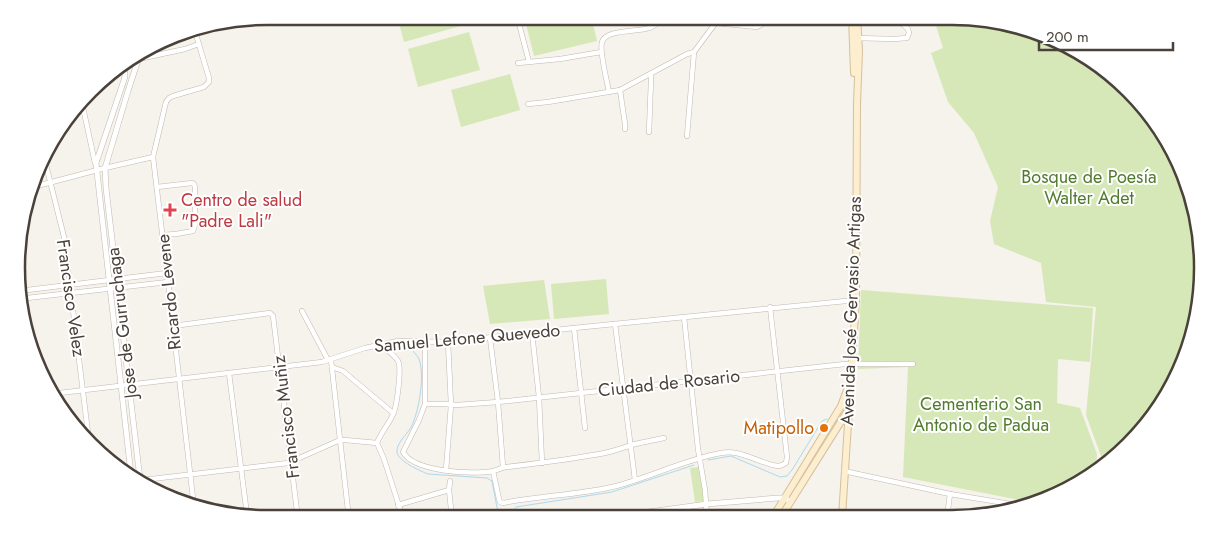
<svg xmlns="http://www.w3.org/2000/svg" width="1219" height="535" font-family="Jost,sans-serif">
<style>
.green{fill:#d6e8b7}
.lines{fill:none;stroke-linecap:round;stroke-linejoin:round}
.stream{stroke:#abd9ef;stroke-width:1}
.minor-casing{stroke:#c1b9af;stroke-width:5.5}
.tertiary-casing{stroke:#c1b9af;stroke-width:6}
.secondary-casing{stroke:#d4c19d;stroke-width:8}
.minor{stroke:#fff;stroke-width:4.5}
.tertiary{stroke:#fff;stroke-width:5}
.secondary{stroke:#fdeecf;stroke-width:6}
.health-dot{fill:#e0444e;stroke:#fff;stroke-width:2}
.food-dot{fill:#e8710a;stroke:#fff;stroke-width:2}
.labels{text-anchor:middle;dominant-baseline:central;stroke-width:4;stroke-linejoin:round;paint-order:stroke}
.park-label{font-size:18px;fill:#517c2d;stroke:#fff}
.health-label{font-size:18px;fill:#be3a42;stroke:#fff;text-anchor:start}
.street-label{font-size:18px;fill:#4a423a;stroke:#fff}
.food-label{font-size:18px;fill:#c56008;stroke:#fff;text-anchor:end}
.rim{fill:none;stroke:#4a423a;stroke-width:2.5}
</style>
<rect width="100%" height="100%" fill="#f6f2ec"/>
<g class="green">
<path d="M397 16H462L464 25 404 42Z"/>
<path d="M524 16H591L597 41 534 56Z"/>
<path d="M933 16H952L1033 30 1117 79 1177 157 1202 251 1189 349 1160 407 1105 467 1086 415 1096 307 1046 302 1041 263 994 244 990 221 998 187 974 133 948 102 931 53 943 48Z"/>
<path d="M469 32 480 70 418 87 408 49Z"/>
<path d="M510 74 520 110 461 127 451 90Z"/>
<path d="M606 279 609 314 554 319 551 284Z"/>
<path d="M544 280 550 319 490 324 483 286Z"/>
<path d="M861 290 1093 308 1090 362 1058 359 1057 403 1080 408 1097 454 1096 471 1048 500 1035 503 903 477 908 367 858 369Z"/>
<path d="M699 467 704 501 695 502 690 468Z"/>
</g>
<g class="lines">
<g class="stream">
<path d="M408 345C411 349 415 353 418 357 426 372 419 414 410 429 406 435 396 444 397 452 398 461 420 471 428 474L487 478 492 481 499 518"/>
<path d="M708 460 731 456 780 477 787 476 792 470 822 421 827 419"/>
<path d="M506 518 516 507 612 492 694 465"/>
</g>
<defs>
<g id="minor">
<path d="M517 16 529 62"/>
<path d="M855 38 894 39 907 38 909 33 908 29 893 16"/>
<path d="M134 60 185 49 199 44"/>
<path d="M518 63 560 59 601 52"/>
<path d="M620 90 625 124V129"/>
<path d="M609 92C607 81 599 50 602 42 606 29 639 32 649 28 656 26 660 21 665 16"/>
<path d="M82 103 95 163"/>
<path d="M528 104 548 102 620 90 687 54 694 52 714 25 716 23 757 27 761 25 762 16"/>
<path d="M649 132 651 80V74"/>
<path d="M687 136 694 52"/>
<path d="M44 157 64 237 89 441"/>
<path d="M33 187 105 168 153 157"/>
<path d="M157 187 192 183 194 184 195 187V225L193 231 176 234 163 235"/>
<path d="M19 286 21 309"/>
<path d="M19 291 167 273"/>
<path d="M18 299 168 282"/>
<path d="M302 311 328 360"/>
<path d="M684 317 698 449 705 490 707 517"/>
<path d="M615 324 635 480"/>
<path d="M173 326 270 313 273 316 298 519"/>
<path d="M574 328 585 428"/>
<path d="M532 333 539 397 542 463"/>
<path d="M490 338 498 402 503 467"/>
<path d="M425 342V404L419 420 403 452C414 472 473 475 493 471 498 470 502 467 507 467 540 463 573 459 605 453 615 451 625 447 635 444 644 442 655 440 664 438"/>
<path d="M381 345C386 350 394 354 398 361 402 368 397 403 394 412 390 423 381 432 377 443L384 459 400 509 401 518"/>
<path d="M331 360 349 519"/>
<path d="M332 367 343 371 393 413"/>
<path d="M229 373 247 515"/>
<path d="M51 394 322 362 365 348 398 341 448 342 574 328 856 300"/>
<path d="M425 404H444L457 405 498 402 845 364H913"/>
<path d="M446 470 451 405 448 342"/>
<path d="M493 471 499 499 500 502 503 503C539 496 576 495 612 487 649 478 683 460 721 453 726 452 731 452 736 453 748 455 769 466 779 466 783 465 783 465 786 463L787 457 770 307"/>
<path d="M844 471 950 494 1022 506"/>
<path d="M143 480 288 463 340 440H345L377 443"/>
<path d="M450 481 449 490 452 518"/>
<path d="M398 505 449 490"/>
<path d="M194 507 168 282 153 157 166 102 169 98 173 96 204 87 209 82V78L194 28"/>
<path d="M947 517 950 494"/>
</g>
<g id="tertiary">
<path d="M139 57 128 91 105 168 106 188 140 479"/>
<path d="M124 66 125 76 124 80 96 163 99 190 131 474"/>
<path d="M604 518 707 504 778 498H785L791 502"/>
</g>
<g id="secondary">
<path d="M852 16 854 73"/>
<path d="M773 517 841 406 847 390"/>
<path d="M781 517 847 412"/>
<path d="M842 517 856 300 857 104 859 51 857 16"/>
</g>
</defs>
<use href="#minor" class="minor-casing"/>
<use href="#tertiary" class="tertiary-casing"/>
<use href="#secondary" class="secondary-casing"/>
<use href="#minor" class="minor"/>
<use href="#tertiary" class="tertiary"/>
<use href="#secondary" class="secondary"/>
</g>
<path class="health-dot" d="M167.5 202.5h5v5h5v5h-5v5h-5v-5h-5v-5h5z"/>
<circle class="food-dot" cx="824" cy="428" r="5"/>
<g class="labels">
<g class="park-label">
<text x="1089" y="177">Bosque de Poesía<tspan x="1089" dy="21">Walter Adet</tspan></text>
<text x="981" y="404">Cementerio San<tspan x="981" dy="21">Antonio de Padua</tspan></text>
</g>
<g class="health-label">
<text x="181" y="200">Centro de salud<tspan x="181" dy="21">"Padre Lali"</tspan></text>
</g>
<g class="street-label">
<text transform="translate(169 292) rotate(-96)">Ricardo Levene</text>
<text transform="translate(71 298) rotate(82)">Francisco Velez</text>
<text transform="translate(851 311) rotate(-88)">Avenida José Gervasio Artigas</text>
<text transform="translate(122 323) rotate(-97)">Jose de Gurruchaga</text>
<text transform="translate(467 338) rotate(-5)">Samuel Lefone Quevedo</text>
<text transform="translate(669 383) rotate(-6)">Ciudad de Rosario</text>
<text transform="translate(286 417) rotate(-97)">Francisco Muñiz</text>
</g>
<g class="food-label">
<text x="814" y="428">Matipollo</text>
</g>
</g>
<path d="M0 0H1219V535H0ZM267 25H952A242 242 0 0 1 1194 267V268A242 242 0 0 1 952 510H267A242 242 0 0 1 25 268V267A242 242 0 0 1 267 25Z" fill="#fff" fill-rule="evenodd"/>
<path class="rim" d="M267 25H952A242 242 0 0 1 1194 267V268A242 242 0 0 1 952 510H267A242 242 0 0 1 25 268V267A242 242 0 0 1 267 25Z"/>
<path d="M1039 42v8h134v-8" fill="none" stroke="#4a423a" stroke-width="2.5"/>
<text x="1046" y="42" font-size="15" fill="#4a423a" stroke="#ffffff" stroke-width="4" paint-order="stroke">200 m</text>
</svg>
